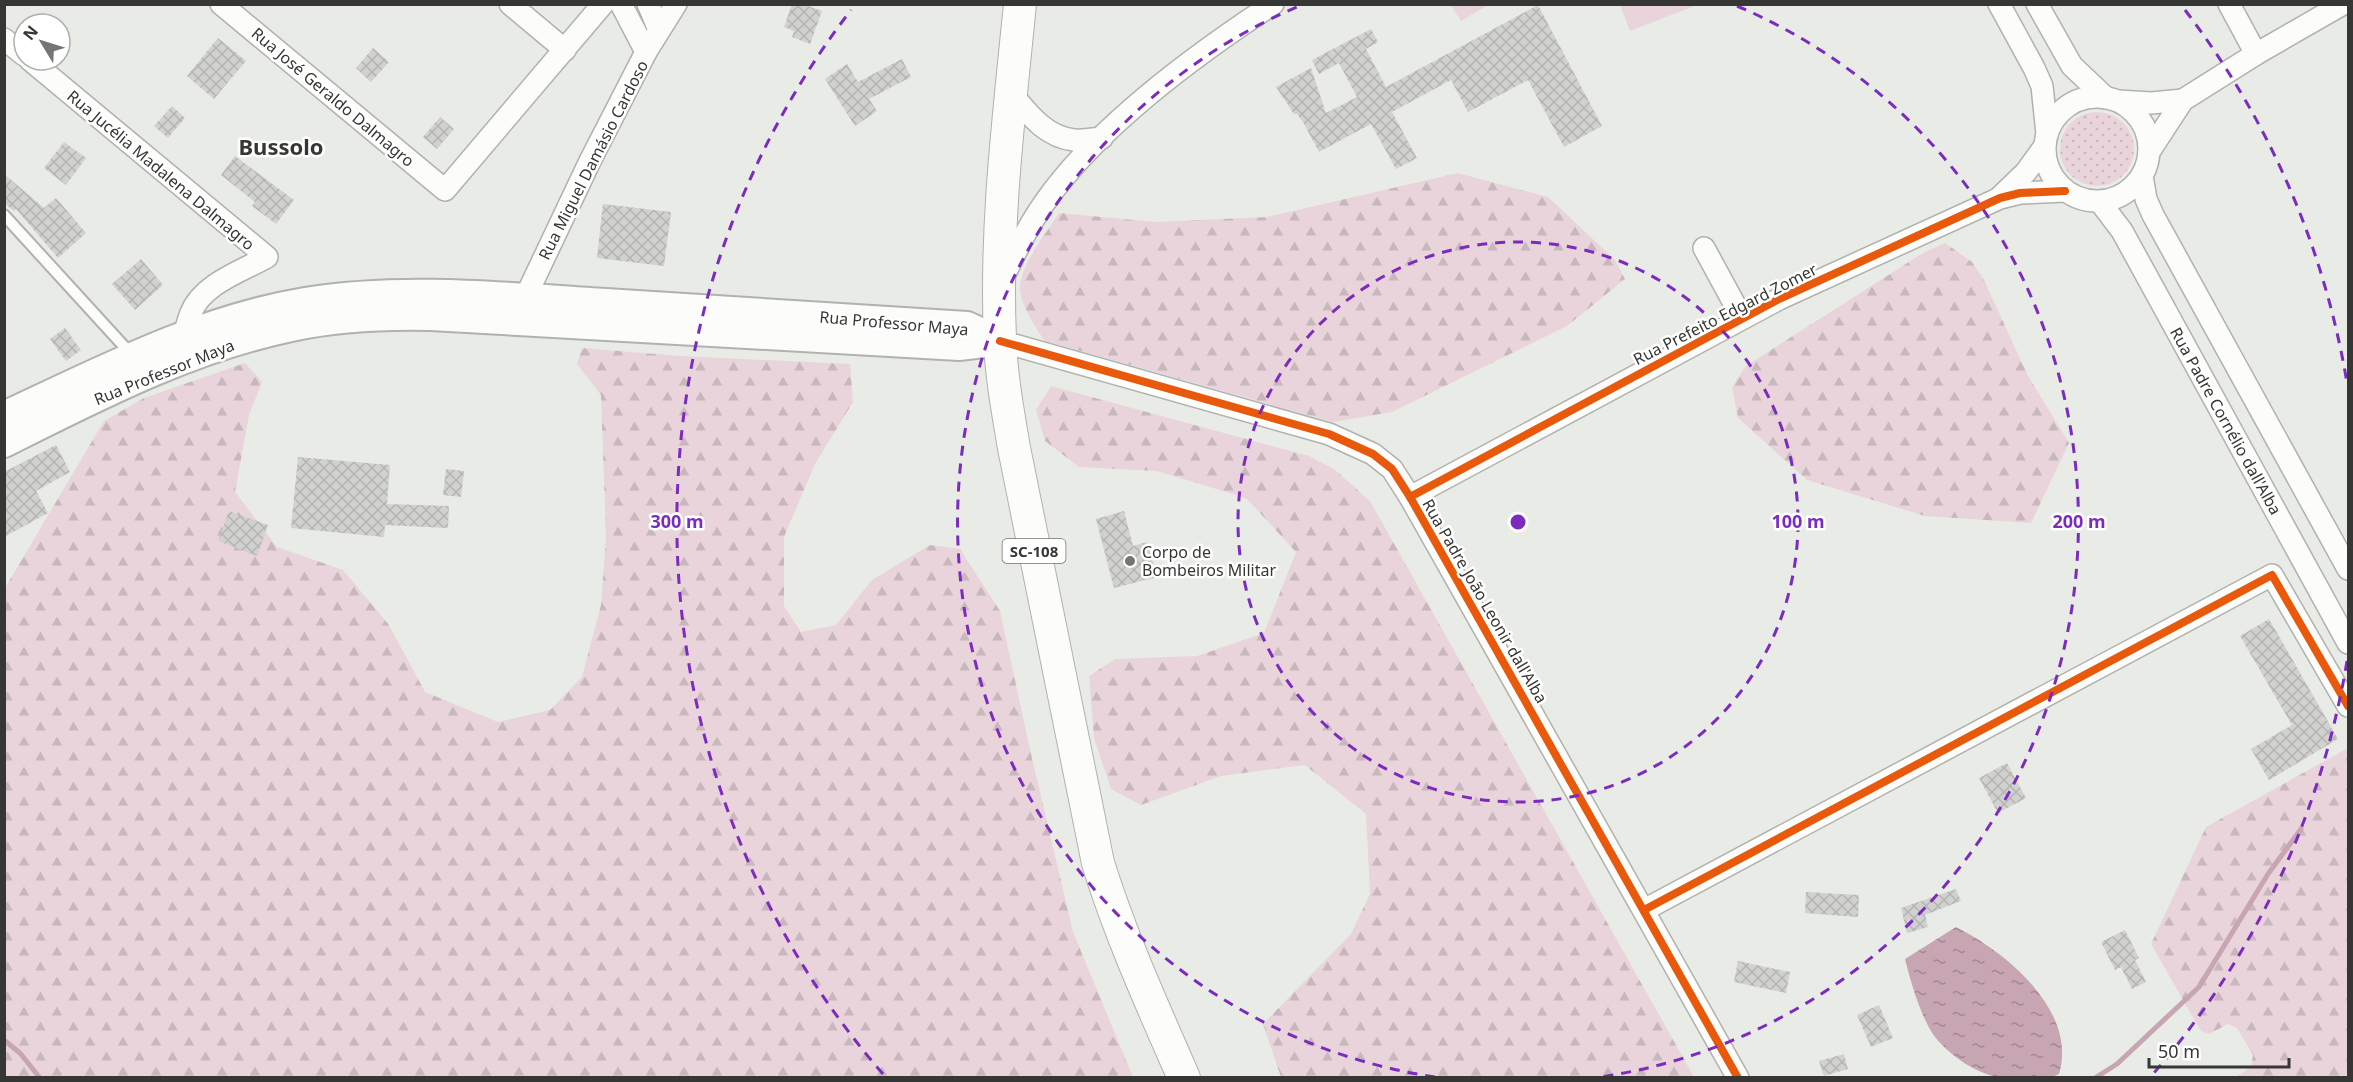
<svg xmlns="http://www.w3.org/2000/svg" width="2353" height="1082" font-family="'Noto Sans',sans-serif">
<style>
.grass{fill:url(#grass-dots)}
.forest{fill:url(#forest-firs)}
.park{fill:#e9d4db}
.water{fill:url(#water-ripples)}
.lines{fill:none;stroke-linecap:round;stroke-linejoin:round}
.stream{stroke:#c7a5b3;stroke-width:5}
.building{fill:url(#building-cross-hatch)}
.service-casing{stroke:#b0b2ae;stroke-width:14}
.minor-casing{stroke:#b0b2ae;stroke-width:24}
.secondary-casing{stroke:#b0b2ae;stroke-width:32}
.primary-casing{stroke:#b0b2ae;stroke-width:34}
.service{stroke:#fcfcfb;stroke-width:10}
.minor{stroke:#fcfcfb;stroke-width:21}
.secondary{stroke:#fcfcfb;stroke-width:28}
.primary{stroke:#fcfcfb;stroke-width:32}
.cycleway-casing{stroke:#fff;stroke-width:11}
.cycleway{stroke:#e8590c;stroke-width:8}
.ring{fill:none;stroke:#7b2cbf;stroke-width:3;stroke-dasharray:10 8}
.poi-dot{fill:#757673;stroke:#fff;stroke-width:2}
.labels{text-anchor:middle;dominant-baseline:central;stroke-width:5;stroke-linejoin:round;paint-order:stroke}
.shield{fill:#fff;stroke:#727371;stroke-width:1.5}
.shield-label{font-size:15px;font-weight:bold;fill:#363734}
.street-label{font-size:16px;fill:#363734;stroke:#fff}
.poi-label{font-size:16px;fill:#363734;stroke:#fff;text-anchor:start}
.district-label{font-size:22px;font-weight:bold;fill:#363734;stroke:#fff}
.centre{fill:#7b2cbf;stroke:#fff;stroke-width:3}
.ring-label{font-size:18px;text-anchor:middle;font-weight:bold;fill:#7b2cbf;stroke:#fff;stroke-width:5;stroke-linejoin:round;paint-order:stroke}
</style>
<defs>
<pattern id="grass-dots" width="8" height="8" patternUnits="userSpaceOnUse" patternTransform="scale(1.5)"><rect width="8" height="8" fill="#e9d4db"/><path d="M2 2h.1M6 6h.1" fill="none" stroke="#c8b7bd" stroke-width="1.8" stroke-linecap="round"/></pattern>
<pattern id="forest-firs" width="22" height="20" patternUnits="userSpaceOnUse" patternTransform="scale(1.5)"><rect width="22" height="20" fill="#e9d4db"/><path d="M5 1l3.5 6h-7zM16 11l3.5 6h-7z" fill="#c8b7bd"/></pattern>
<pattern id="water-ripples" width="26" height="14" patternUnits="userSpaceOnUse" patternTransform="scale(1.5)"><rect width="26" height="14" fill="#c7a5b3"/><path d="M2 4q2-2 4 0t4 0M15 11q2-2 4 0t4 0" fill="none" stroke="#a28792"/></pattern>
<pattern id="building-cross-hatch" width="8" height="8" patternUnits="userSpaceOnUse" patternTransform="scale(1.5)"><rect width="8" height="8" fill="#d1d2cf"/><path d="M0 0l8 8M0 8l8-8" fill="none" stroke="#b4b5b2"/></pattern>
</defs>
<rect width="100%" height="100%" fill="#e9ebe7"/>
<circle class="grass" cx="2097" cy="149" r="37"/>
<g class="forest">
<path d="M1458 173 1548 197 1615 260 1625 279 1567 326 1392 412 1333 422 1045 341C1035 327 1020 304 1020 287 1021 264 1047 232 1059 213L1155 222 1267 217Z"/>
<path d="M1945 243 1972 262 1984 280 2028 376 2069 443 2031 523 1925 516 1807 480 1738 418 1732 387 1746 366 1923 253Z"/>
<path d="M582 348 680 356 850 364 853 402 815 464 784 537V606L801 632 836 625 872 580 930 545 960 549 1000 611 1031 754 1073 932 1133 1077 5 1078V588L104 421 144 398 245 363 262 382 249 415 235 492 277 547 343 570 389 625 425 692 498 722 550 710 582 677 601 605 606 536 601 395 577 364Z"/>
<path d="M1051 386 1309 456 1334 469 1370 501 1694 1077H1281L1263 1024 1351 934 1370 894 1366 814 1305 765 1221 776 1141 805 1111 789 1094 738 1089 676 1115 659 1197 656 1264 633 1296 552 1246 498 1157 471 1079 467 1045 441 1036 410Z"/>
<path d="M2348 748V1077H2237L2251 1066 2253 1055 2237 1028 2228 1024 2209 1034 2201 1031 2151 944 2206 827Z"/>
</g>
<g class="park">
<path d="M1451 5H1488L1461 21Z"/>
<path d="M1620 5H1697L1630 31Z"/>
</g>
<path class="water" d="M1956 927C2006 952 2078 1011 2059 1074L2052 1077C2036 1078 2017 1080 2001 1078 1977 1074 1950 1056 1935 1037 1921 1018 1911 983 1905 959Z"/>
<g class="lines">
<g class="stream">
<path d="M4 1040 20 1053 40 1078"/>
<path d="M2095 1078 2117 1064 2199 987 2268 874 2301 829"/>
</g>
</g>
<g class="building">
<path d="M792 4H803L822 11 810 44 792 37 794 31 784 27Z"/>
<path d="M1538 5 1602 126 1564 147 1528 80 1468 112 1451 80 1392 112 1417 158 1396 169 1371 124 1319 152 1303 122 1297 114H1294L1276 87 1311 68 1326 113 1357 97 1339 63 1319 74 1312 60 1371 29 1378 42 1366 49 1386 87Z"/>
<path d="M218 38 246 61 214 99 187 76Z"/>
<path d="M373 48 389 62 371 82 356 68Z"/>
<path d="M902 59 911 77 869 99 877 111 855 126 825 79 847 64 858 82Z"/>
<path d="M172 106 185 118 168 138 154 126Z"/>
<path d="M440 117 454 129 437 149 423 137Z"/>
<path d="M64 142 86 158 66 185 44 168Z"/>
<path d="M235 156 294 200 276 224 252 206 255 202 221 175Z"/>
<path d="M4 174 44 208 56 198 86 233 58 258 16 209 14 211 4 203Z"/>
<path d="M603 204 671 212 664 266 597 258Z"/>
<path d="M141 259 163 285 135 310 112 284Z"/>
<path d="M65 328 81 350 66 361 50 339Z"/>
<path d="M56 445 70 472 36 491 48 513 4 537V472Z"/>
<path d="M298 457 390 465 387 504 449 506 448 528 385 525 384 537 291 528Z"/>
<path d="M446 469 464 471 461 497 443 495Z"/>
<path d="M229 511 268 525 257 556 218 541Z"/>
<path d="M1124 511 1133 546 1147 542 1157 577 1114 588 1096 519Z"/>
<path d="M2269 619 2338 739 2269 780 2251 749 2292 725 2240 636Z"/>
<path d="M2007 763 2026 798 1998 813 1979 778Z"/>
<path d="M1956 889 1961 901 1925 915 1928 927 1907 933 1901 908Z"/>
<path d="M1806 892 1859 895 1858 917 1805 913Z"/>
<path d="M2125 930 2139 958 2135 960 2146 982 2132 989 2121 967 2115 970 2101 942Z"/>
<path d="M1738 961 1790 972 1786 993 1734 982Z"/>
<path d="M1879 1005 1893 1038 1871 1047 1857 1015Z"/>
<path d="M1844 1054 1848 1069 1824 1076 1819 1061Z"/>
</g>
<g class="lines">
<defs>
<path id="service" d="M4 215 131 354"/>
<g id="minor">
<path d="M221 4 445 190 603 4"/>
<path d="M510 4 565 50"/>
<path d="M621 4 646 52"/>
<path d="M648 4 659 30"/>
<path d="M1999 4 2034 68 2042 86 2047 134"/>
<path d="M2037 4 2072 66 2106 98"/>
<path d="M2229 4 2256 54"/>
<path d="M4 39 24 55"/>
<path d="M30 60 267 257C242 271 202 284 191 313 188 320 186 328 184 336L189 345"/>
<path d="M1011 93C1028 113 1045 137 1074 140 1082 141 1093 139 1102 138"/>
<circle cx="2097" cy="149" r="52"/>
<path d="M2118 101 2151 103 2183 100"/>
<path d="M2149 152 2183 100 2256 54 2343 4"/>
<path d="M2142 176 2146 199 2153 215 2348 569"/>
<path d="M2000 197 2026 172 2044 147"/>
<path d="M2100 202 2122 231 2348 643"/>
<path d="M1704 248 1742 318"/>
<path d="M1003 278C1016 251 1028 226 1045 202 1099 125 1195 55 1273 4"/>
<path d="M524 311 525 298 590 161 646 52 676 4"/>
<path d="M1000 341 1329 434 1373 454 1392 469 1410 497 1738 1078"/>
<path d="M1410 497 1779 299 2000 198 2020 193 2065 191"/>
<path d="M1644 910 2272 575 2348 706"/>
</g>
<g id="secondary">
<path d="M4 416C101 371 198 320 305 302 404 286 506 297 606 303 727 310 847 318 967 326L1000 341"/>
<path d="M4 443C96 397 190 348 291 327 337 317 384 315 431 316L959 346 1000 341"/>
</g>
<path id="primary" d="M1020 4C1009 115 995 227 1000 339 1001 375 1008 412 1014 448L1098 863C1121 937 1153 1007 1184 1078"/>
</defs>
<use href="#service" class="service-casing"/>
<use href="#minor" class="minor-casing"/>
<use href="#secondary" class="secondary-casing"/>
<use href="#primary" class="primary-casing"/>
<use href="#service" class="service"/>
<use href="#minor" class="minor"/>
<use href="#secondary" class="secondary"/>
<use href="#primary" class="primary"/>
<defs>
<g id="cycleway">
<path d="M1000 341 1329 434 1373 454 1392 469 1410 497 1738 1078"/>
<path d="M1410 497 1779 299 2000 198 2020 193 2065 191"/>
<path d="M1644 910 2272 575 2348 706"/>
</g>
</defs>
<use href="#cycleway" class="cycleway-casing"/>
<use href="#cycleway" class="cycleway"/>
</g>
<g class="ring">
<circle cx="1518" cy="522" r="280"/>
<path d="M1435 1077A561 561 0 0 1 1299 6M1737 6A561 561 0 0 1 1601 1077"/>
<path d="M2347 661A841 841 0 0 1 2153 1074M883 1074A841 841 0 0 1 851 10M2185 10A841 841 0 0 1 2347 383"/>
</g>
<circle class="poi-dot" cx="1130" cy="561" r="6"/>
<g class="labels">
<rect class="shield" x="1002.5" y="539" width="63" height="24" rx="4.5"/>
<g class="shield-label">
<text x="1034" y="551">SC-108</text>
</g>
<g class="street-label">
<text transform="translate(333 97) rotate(40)">Rua José Geraldo Dalmagro</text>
<text transform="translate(593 160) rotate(-63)">Rua Miguel Damásio Cardoso</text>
<text transform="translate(161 170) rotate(40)">Rua Jucélia Madalena Dalmagro</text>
<text transform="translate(1725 314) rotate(-27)">Rua Prefeito Edgard Zomer</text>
<text transform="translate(894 323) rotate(5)">Rua Professor Maya</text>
<text transform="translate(164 372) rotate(-22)">Rua Professor Maya</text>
<text transform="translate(2226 421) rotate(61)">Rua Padre Cornélio dall'Alba</text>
<text transform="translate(1485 601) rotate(60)">Rua Padre João Leonir dall'Alba</text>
</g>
<g class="poi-label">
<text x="1142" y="552">Corpo de<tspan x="1142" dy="18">Bombeiros Militar</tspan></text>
</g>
<g class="district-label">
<text x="281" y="146">Bussolo</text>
</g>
</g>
<circle cx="1518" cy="522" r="9" class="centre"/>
<g class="ring-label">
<text x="1798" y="528">100 m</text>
<text x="2079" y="528">200 m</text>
<text x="677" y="528">300 m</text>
</g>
<rect width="2353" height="1082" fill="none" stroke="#363734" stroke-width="12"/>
<g transform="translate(42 42) rotate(308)"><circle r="28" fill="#ffffff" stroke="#afafae" stroke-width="1.5"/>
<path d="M0-4.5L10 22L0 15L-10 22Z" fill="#757673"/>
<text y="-9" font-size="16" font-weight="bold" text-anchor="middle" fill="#363734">N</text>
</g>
<path d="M2149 1058v9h140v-9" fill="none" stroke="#363734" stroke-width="3"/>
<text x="2158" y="1058" font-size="18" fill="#363734" stroke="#ffffff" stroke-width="4.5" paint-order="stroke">50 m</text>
</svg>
